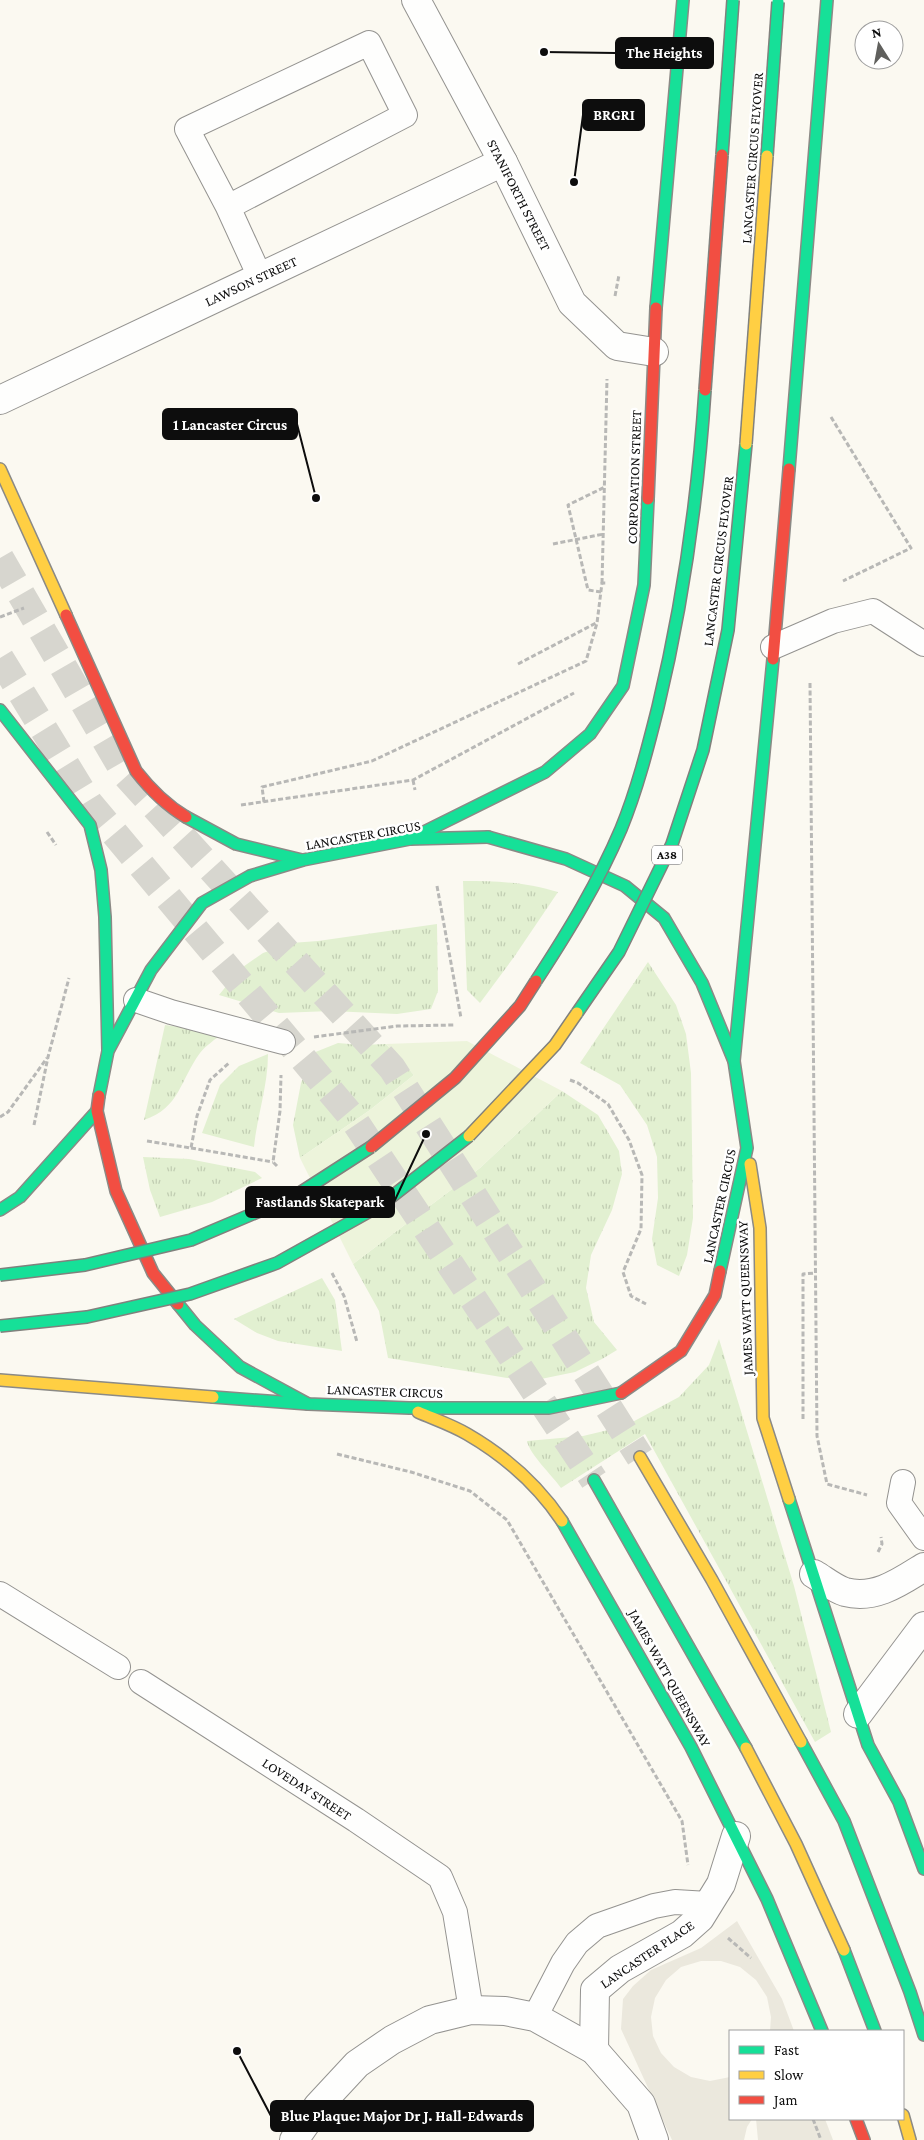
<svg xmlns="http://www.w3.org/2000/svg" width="924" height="2140" font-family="'Crimson Pro',serif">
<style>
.grass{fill:url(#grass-tufts)}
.pitch{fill:#edf4db}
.plaza{fill:#ebe8dd}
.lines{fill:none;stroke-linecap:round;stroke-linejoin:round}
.secondary-tunnel{stroke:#d7d6cf;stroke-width:28;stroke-dasharray:28 14;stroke-linecap:butt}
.lane-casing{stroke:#949390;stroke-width:26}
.street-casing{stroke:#949390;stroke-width:30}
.fast-casing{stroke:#8b8a86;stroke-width:14}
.slow-casing{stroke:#8b8a86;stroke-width:14}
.jam-casing{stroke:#8b8a86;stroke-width:14}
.path{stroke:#b8b8b6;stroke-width:3;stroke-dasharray:5 2.5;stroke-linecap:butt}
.lane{stroke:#fefefd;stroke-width:24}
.street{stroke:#fefefd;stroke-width:28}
.fast{stroke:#16e098;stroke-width:11}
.slow{stroke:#ffcf43;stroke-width:11}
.jam{stroke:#f24e42;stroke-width:11}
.fast-bridge-casing{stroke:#81817d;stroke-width:14;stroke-linecap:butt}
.slow-bridge-casing{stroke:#81817d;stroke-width:14;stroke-linecap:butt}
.jam-bridge-casing{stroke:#81817d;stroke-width:14;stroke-linecap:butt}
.fast-bridge{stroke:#16e098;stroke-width:11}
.slow-bridge{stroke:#ffcf43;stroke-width:11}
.jam-bridge{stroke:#f24e42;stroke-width:11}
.labels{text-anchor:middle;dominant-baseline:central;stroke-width:5;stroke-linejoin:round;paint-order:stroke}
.shield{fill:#fff;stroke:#565656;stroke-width:1}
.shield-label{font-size:12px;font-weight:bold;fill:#0d0d0d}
.street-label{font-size:14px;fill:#0d0d0d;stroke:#fff}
.leader{fill:none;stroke:#0d0d0d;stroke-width:2}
.callout-dot{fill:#0d0d0d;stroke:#fff;stroke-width:2}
.callout{fill:#0d0d0d;stroke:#0d0d0d;stroke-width:2}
.callout-label{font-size:15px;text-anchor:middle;font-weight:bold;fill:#fff}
</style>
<defs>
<pattern id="grass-tufts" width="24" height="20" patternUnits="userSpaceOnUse" patternTransform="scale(1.25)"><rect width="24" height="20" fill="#e2f0d1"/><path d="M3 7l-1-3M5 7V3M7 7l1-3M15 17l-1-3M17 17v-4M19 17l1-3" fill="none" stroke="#c1cdb2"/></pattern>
</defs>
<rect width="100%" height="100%" fill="#fbf9f1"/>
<g class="grass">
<path d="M463 881C498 881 525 882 558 892L514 957 480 1003 467 990Z"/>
<path d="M437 924 438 991 431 1009 397 1014 331 1011 279 1013 219 995 240 969 263 953 291 943 318 941Z"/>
<path d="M648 962 676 1005 686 1034 691 1073 693 1218 687 1255 679 1276 657 1265 652 1239 658 1198 657 1157 647 1125 620 1085 580 1063Z"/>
<path d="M165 1025 223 1033C216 1039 205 1046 200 1053 180 1080 180 1108 144 1120Z"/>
<path d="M338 1043 361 1045 386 1044 414 1075 370 1110 300 1158 293 1125 301 1083 313 1053Z"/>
<path d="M268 1054C268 1086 257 1116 254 1147L202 1133 220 1085 239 1066Z"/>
<path d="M562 1091 598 1115 619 1151 622 1174 612 1210 591 1255 586 1288 594 1322 617 1350 602 1359 575 1372 541 1379 507 1378 388 1358 379 1311 353 1264 480 1168Z"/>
<path d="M143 1157 189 1159 255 1172 262 1178 212 1202 160 1217 150 1190Z"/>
<path d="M322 1278 335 1300 342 1351 278 1341 257 1333 234 1319Z"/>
<path d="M719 1339 794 1586 831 1732 815 1742 645 1434 561 1488C552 1475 530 1455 527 1441L583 1436 625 1426 679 1397 709 1365Z"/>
</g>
<path class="pitch" d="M467 1041 562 1091 480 1168 353 1264 300 1158 370 1110 414 1075 386 1044Z"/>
<g class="plaza">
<path d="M737 1921 782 1999 794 2031H770L771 2017 767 1997 756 1980 740 1967 721 1961H701L681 1967 666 1980 655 1998 651 2017 653 2036 661 2053 674 2067 691 2077 710 2081 730 2077V2119H752L747 2127 744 2140H672L621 2029 623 1999 633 1986 651 1970 701 1948Z"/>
<path d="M756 2119H825L833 2140H758Z"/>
</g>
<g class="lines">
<g class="secondary-tunnel">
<path d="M0 558 126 775 392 1068 640 1457"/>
<path d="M0 658 89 803 352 1117 594 1480"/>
</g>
<defs>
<g id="lane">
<path d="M228 207 405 115 369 43 187 129 228 207 260 277"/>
<path d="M773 647 833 621 873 611 924 644"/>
<path d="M136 1000 171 1012 283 1042"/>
<path d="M903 1482 899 1503 924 1538"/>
<path d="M0 1594 118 1667"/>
<path d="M141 1682 356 1820 440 1877 455 1912 471 2010"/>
<path d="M535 2017 563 1963 577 1943 597 1926 654 1906 675 1902 708 1904"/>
</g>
<g id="street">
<path d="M416 0 503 162 572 303 617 346 654 352"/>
<path d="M0 400 503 162"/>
<path d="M814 1574C824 1580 835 1589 845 1592 875 1600 900 1582 924 1567"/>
<path d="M858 1714 924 1626"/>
<path d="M594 2050 595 1990 620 1969 682 1934 700 1918 721 1884 736 1836"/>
<path d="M294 2140 318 2106 357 2064 392 2040 430 2020 471 2010 505 2011 535 2017 594 2050 641 2104 654 2140"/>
</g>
<g id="fast">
<path d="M656 308 683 0"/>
<path d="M789 469 827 0"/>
<path d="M0 710 90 825 101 870 105 917 108 1050"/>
<path d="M186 817 236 844 302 860"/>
<path d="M488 837 566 859 625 886 664 918 702 983 734 1061 747 1148 720 1271"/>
<path d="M410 839 545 772 590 734 623 686 644 585 648 499"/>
<path d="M734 1061 773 659"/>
<path d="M99 1096 108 1051 151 970 202 903 250 876 303 860 410 839 488 837"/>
<path d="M0 1210 20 1197 97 1111"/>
<path d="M178 1304 195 1325 240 1367 308 1404 409 1408H549L621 1393"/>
<path d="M213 1397 308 1404"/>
<path d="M594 1480 746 1748"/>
<path d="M789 1499 868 1745 899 1802 924 1869"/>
<path d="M562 1521 691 1747 767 1899 822 2031"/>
<path d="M801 1742 844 1821 910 1992 924 2035"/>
<path d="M844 1950 875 2031"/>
</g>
<g id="slow">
<path d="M0 469 66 615"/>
<path d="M750 1164 760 1228 763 1418 789 1499"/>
<path d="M0 1380 213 1397"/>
<path d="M418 1412C434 1419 452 1425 467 1434 505 1456 537 1484 562 1521"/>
<path d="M640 1457 712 1580 801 1742"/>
<path d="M746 1748 796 1844 844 1950"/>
<path d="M903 2115 910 2140"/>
</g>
<g id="jam">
<path d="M648 499 656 308"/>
<path d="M66 615 136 771C150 789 166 805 186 817"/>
<path d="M773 659 789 469"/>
<path d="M99 1096 97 1111 116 1191 153 1273 178 1304"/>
<path d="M621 1393 681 1351 715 1295 720 1271"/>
<path d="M856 2119 864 2140"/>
</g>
</defs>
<use href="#lane" class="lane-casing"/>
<use href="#street" class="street-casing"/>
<use href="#fast" class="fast-casing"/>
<use href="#slow" class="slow-casing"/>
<use href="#jam" class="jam-casing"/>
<g class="path">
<path d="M615 296 619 275"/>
<path d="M831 417 911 548 843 581"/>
<path d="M553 544 604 534"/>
<path d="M602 583 607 379"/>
<path d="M601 592 588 590 568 505 605 487"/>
<path d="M0 617 24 608"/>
<path d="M518 664 596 623"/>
<path d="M810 683 817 1436 827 1484 867 1495"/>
<path d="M413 780 415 790"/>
<path d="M264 802 262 787 372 761 586 661 597 623 602 583H607"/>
<path d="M241 805 413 780 574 693"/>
<path d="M47 832 56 845"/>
<path d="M437 886 461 1018"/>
<path d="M314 1037 397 1026 455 1025"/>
<path d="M570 1080 578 1083 608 1104 629 1140 642 1175 641 1229 623 1272 631 1296 646 1304"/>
<path d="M0 1117 8 1112 47 1058"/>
<path d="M34 1125 48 1057 69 978"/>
<path d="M147 1141 191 1148 197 1116 210 1080 230 1062"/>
<path d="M191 1148 273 1162"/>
<path d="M277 1166 273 1162 280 1111 281 1075"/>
<path d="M332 1273 344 1296 357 1342"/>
<path d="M803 1419V1274L815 1273"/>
<path d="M337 1454 411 1472 470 1491 507 1520 682 1821 688 1865"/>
<path d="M878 1552 882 1544 881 1537"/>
<path d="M728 1938 751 1958"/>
<path d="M813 2119 821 2140"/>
</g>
<use href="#lane" class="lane"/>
<use href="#street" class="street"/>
<use href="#fast" class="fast"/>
<use href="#slow" class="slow"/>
<use href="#jam" class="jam"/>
<defs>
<g id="fast-bridge">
<path d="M722 155 733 0"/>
<path d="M767 156 778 2"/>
<path d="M536 981C568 932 598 883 621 829 637 790 648 747 658 707 683 603 698 497 705 390"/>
<path d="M577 1013 619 952 672 844 703 750 728 630 746 444"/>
<path d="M0 1275 85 1265 191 1240 295 1196 371 1147"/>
<path d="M0 1326 87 1317 190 1294 277 1263 381 1205 469 1136"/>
</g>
<g id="slow-bridge">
<path d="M746 444 767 156"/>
<path d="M469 1136 555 1045 577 1013"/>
</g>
<g id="jam-bridge">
<path d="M705 390 722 155"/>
<path d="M371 1147 455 1078 520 1006 536 981"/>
</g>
</defs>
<use href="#fast-bridge" class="fast-bridge-casing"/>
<use href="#slow-bridge" class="slow-bridge-casing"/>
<use href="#jam-bridge" class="jam-bridge-casing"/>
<use href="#fast-bridge" class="fast-bridge"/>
<use href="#slow-bridge" class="slow-bridge"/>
<use href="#jam-bridge" class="jam-bridge"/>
</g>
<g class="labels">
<rect class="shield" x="652" y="845.5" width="30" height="19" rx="4"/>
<g class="shield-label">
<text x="667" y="855">A38</text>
</g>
<g class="street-label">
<text transform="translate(752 158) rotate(-86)">LANCASTER CIRCUS FLYOVER</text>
<text transform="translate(519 195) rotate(63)">STANIFORTH STREET</text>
<text transform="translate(251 281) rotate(-25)">LAWSON STREET</text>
<text transform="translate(634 477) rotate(-88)">CORPORATION STREET</text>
<text transform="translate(718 561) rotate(-83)">LANCASTER CIRCUS FLYOVER</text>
<text transform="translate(363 835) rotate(-10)">LANCASTER CIRCUS</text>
<text transform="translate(719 1206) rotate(-78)">LANCASTER CIRCUS</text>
<text transform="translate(745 1298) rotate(-92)">JAMES WATT QUEENSWAY</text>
<text transform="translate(385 1391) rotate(2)">LANCASTER CIRCUS</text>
<text transform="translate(670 1678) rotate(61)">JAMES WATT QUEENSWAY</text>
<text transform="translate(307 1789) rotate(33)">LOVEDAY STREET</text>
<text transform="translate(647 1954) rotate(-34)">LANCASTER PLACE</text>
</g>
</g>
<path class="leader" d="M544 52L616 53M574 182L583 115M316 498L297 424M426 1134L394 1202M237 2051L271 2116"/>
<g class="callout-dot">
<circle cx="544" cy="52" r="5"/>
<circle cx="574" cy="182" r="5"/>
<circle cx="316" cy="498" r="5"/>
<circle cx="426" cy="1134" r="5"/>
<circle cx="237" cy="2051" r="5"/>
</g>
<g class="callout">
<rect x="616" y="38" width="97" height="30" rx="5"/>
<rect x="583" y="100" width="61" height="30" rx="5"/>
<rect x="163" y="409" width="134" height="30" rx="5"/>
<rect x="246" y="1187" width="148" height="30" rx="5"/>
<rect x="271" y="2101" width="262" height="30" rx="5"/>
</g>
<g class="callout-label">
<text x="664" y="58">The Heights</text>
<text x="614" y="120">BRGRI</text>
<text x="230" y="430">1 Lancaster Circus</text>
<text x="320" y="1207">Fastlands Skatepark</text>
<text x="402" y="2121">Blue Plaque: Major Dr J. Hall-Edwards</text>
</g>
<rect x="729" y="2030" width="175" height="90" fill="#ffffff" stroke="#9e9e9e"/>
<rect x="739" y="2046" width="25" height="8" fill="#16e098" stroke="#9e9e9e"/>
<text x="774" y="2055" font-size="15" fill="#0d0d0d">Fast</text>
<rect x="739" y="2071" width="25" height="8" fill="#ffcf43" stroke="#9e9e9e"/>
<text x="774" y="2080" font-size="15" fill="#0d0d0d">Slow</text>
<rect x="739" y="2096" width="25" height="8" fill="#f24e42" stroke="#9e9e9e"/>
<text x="774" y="2105" font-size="15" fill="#0d0d0d">Jam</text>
<g transform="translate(879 45) rotate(349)"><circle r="24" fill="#ffffff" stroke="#9e9e9e"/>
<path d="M0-4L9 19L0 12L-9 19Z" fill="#60605d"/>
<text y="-8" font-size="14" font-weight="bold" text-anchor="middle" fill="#0d0d0d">N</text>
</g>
</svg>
